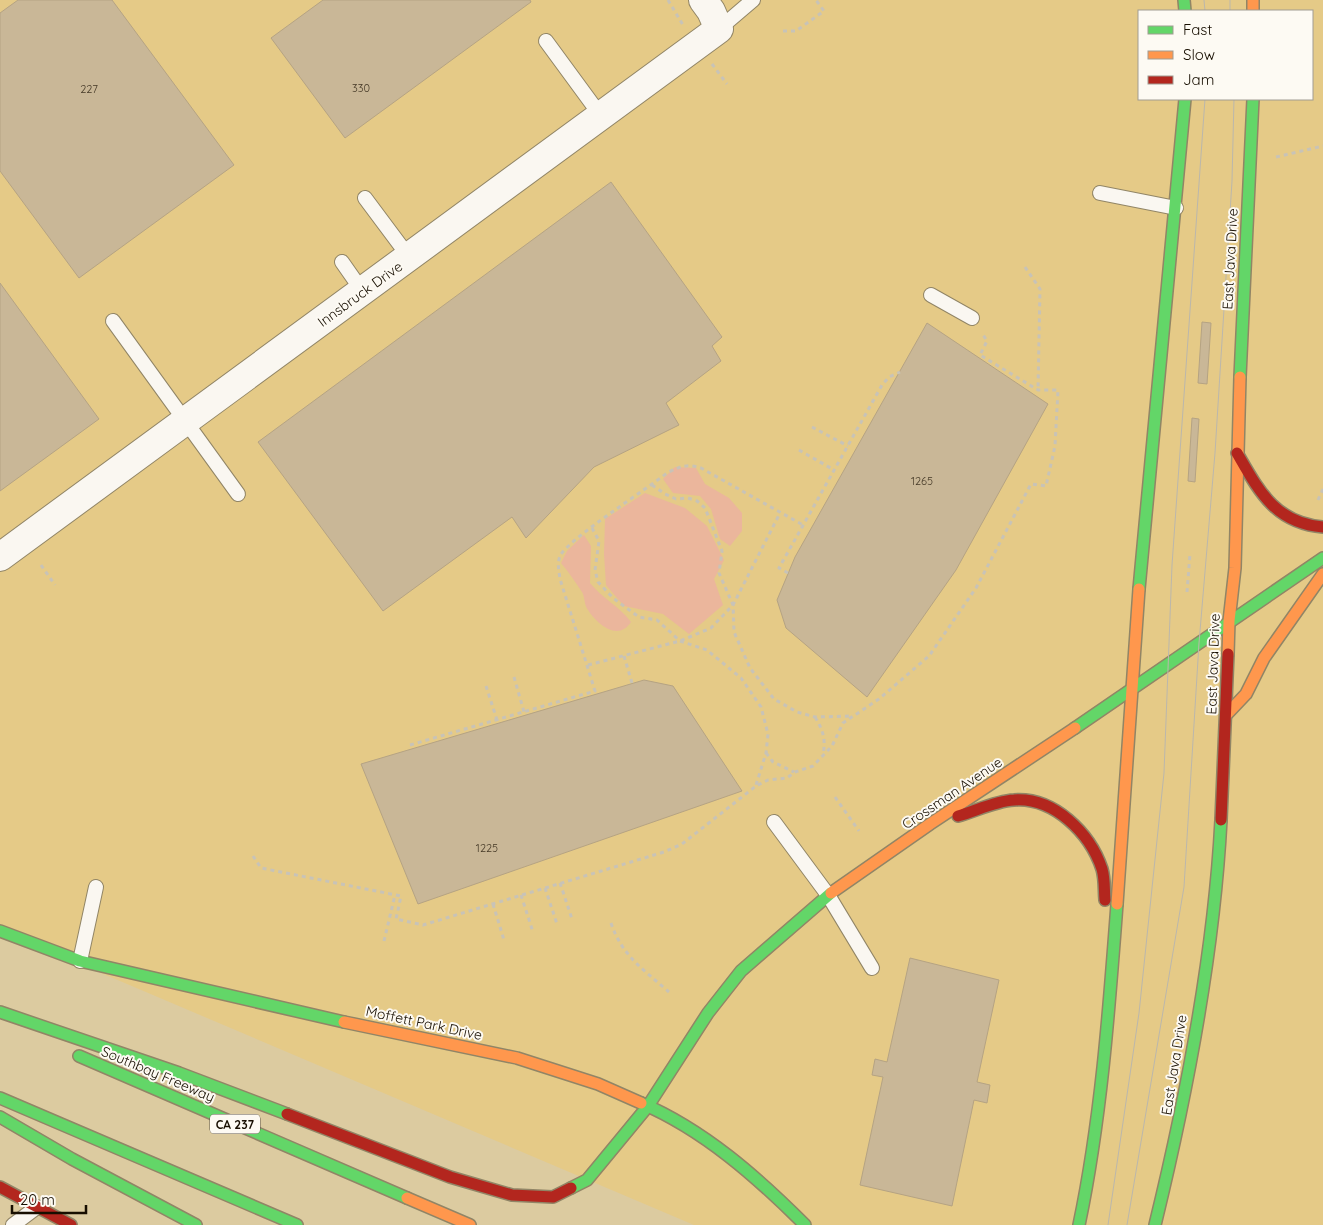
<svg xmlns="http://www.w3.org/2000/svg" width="1323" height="1225" font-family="Quicksand,sans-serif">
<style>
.built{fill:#e5ca87;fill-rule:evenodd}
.green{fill:#ebb69c}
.building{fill:#c9b797;stroke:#b5a383}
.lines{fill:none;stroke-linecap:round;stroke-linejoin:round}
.lane-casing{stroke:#918566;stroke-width:16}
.street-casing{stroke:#918566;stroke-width:30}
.fast-casing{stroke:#918566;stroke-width:14}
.slow-casing{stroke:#918566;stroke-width:14}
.jam-casing{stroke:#918566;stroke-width:14}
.path{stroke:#c8c3b7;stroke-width:3;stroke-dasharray:4 4;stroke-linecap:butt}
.lane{stroke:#faf7f1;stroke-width:14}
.street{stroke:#faf7f1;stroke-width:28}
.fast{stroke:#63d668;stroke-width:11}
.slow{stroke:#ff974d;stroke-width:11}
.jam{stroke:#b3261e;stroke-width:11}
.tram{stroke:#bbb7ac;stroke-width:1}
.labels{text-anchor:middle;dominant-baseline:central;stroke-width:4;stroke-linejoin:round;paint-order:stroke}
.number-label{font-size:11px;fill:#443826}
.shield{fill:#fdfaf3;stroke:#5c5549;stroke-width:1}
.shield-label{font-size:12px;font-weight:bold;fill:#170e00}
.street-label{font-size:14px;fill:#170e00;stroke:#fdfaf3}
</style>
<rect width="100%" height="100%" fill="#dccba0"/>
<path class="built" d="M0 0H1323V1225H694L0 930ZM1139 11H1312V99H1139Z"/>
<g class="green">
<path d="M675 467 696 468 705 484 729 498 742 513V531L730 546 720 539 711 509 700 496 673 493 663 479Z"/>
<path d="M645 493 685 508 707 526 724 560 714 579 723 605 689 634 663 614 624 606 606 585 604 554 605 519Z"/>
<path d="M584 535 591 546 590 583C602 598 619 606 631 622 618 642 597 624 588 610 584 605 585 597 582 592 576 583 568 571 561 563L567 551Z"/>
</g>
<g class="building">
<path d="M18 0H112L234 165 79 278 0 171V13Z"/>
<path d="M323 0H530L531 2 345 138 271 38Z"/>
<path d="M611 182 722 337 712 346 721 361 666 403 679 425 594 467 526 538 512 517 383 611 258 442Z"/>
<path d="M0 283 99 419 0 491Z"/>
<path d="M1202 322 1211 323 1207 384 1198 383Z"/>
<path d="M927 323 1048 404 956 570 867 697 786 628 777 600 795 557Z"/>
<path d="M1192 418 1199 419 1195 482 1188 481Z"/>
<path d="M644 680 673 686 742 791 418 904 361 764Z"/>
<path d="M910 958 999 980 977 1082 990 1085 987 1103 974 1100 952 1206 860 1185 883 1077 872 1075 875 1059 887 1062Z"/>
</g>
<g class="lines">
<defs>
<g id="lane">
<path d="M719 29 753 0"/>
<path d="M546 41 601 116"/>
<path d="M1100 193 1176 208"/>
<path d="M365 198 409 257"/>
<path d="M342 262 363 292"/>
<path d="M931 295 972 318"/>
<path d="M113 321 238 494"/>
<path d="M774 822 828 895 872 968"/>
<path d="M80 961 96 887"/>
<path d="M13 1225 37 1207"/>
</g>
<path id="street" d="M0 557 719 29 711 11 703 0"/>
<g id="fast">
<path d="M1184 0 1185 11"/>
<path d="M1240 377 1253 99"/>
<path d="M1139 589 1185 99"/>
<path d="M1075 728 1323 558"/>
<path d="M0 931 80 961 344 1022"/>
<path d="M0 1012 179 1073 287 1114"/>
<path d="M79 1056 407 1198"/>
<path d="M0 1098 297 1225"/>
<path d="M641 1103C704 1130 757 1177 805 1225"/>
<path d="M648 1106 708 1013 741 971 831 893"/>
<path d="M0 1117 72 1159 196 1225"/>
<path d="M571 1188 587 1180 648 1106"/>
<path d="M1079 1225C1101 1120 1109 1011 1117 904"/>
<path d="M1155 1225C1187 1094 1214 955 1221 820"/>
</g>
<g id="slow">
<path d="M1253 0V11"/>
<path d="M1228 654 1229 621 1235 568 1240 377"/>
<path d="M1227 714 1246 694 1264 658 1323 574"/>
<path d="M831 893 930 824 1075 728"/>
<path d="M1117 904 1139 589"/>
<path d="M344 1022 517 1058 598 1084 641 1103"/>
<path d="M407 1198 470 1225"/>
</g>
<g id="jam">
<path d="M1237 453C1259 491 1275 523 1323 527"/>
<path d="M958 816C976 811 995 801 1014 800 1054 797 1090 833 1102 869 1105 879 1104 890 1105 900"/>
<path d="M1221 820 1228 654"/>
<path d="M287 1114 450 1177 512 1195 553 1197 571 1188"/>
<path d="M0 1187 71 1225"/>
</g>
</defs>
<use href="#lane" class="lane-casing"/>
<use href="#street" class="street-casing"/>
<use href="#fast" class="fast-casing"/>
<use href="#slow" class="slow-casing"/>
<use href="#jam" class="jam-casing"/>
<g class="path">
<path d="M668 0 683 25"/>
<path d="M783 31H796L824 11 816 0"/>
<path d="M712 64 727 84"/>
<path d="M1276 157 1323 146"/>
<path d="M1025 267 1040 289 1038 390"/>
<path d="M812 427 848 446"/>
<path d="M799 450 834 470"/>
<path d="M652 485 665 494 676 499 688 498 697 501 705 508 722 551 719 573 733 605 734 632 750 668 774 699 797 712 815 717 852 716"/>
<path d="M1318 500 1323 489"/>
<path d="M592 528 599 541 595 570 598 582 613 598 632 612 639 617 657 620 680 641 707 650 741 678 761 707 768 734 766 753 756 785"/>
<path d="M41 565 55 585"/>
<path d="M788 573 779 568 882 385 889 377 900 372"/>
<path d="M1187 592 1190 554"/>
<path d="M624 656 632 683"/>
<path d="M588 665 680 641 711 628 733 605 780 513"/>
<path d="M514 677 524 712"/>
<path d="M486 686 497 720"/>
<path d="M815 717C823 730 826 739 823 755"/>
<path d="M410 745 595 691 560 579C559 571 557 564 560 556 567 540 647 489 667 473 679 467 687 463 701 468L803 525"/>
<path d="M766 753 773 762 794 772"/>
<path d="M835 797 859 831"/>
<path d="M253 856 261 868 401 896 396 919 423 925 664 852 682 844 756 786 768 780 787 778 795 772 813 766 832 746 843 723 879 699 929 656 976 588 1031 484 1046 486 1055 446 1058 390H1038L980 355 987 341 982 333"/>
<path d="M560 883 572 919"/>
<path d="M545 888 557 924"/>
<path d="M521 895 533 932"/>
<path d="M493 904 504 940"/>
<path d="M611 923C622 956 644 970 669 992"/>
<path d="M384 941 395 895"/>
</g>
<use href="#lane" class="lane"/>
<use href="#street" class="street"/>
<use href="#fast" class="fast"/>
<use href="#slow" class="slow"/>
<use href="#jam" class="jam"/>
<g class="tram">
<path d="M1204 0 1205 11"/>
<path d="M1230 0V11"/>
<path d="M1108 1225 1139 1013 1164 773 1172 565 1205 99"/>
<path d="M1127 1225 1184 887 1199 643 1215 453 1232 181 1234 99"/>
</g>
</g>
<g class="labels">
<g class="number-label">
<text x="361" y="88">330</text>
<text x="89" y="89">227</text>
<text x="922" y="481">1265</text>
<text x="487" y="848">1225</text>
</g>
<rect class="shield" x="210" y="1114.5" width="50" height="19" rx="4"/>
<g class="shield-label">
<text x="235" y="1124">CA 237</text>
</g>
<g class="street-label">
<text transform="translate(1230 259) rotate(-87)">East Java Drive</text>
<text transform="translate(360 294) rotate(-36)">Innsbruck Drive</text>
<text transform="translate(1213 664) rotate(-88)">East Java Drive</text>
<text transform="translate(952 793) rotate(-34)">Crossman Avenue</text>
<text transform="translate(424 1023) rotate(12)">Moffett Park Drive</text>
<text transform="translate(1174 1065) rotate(-81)">East Java Drive</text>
<text transform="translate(158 1074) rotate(23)">Southbay Freeway</text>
</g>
</g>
<rect x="1138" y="10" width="175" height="90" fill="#fdfaf3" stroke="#a19c92"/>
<rect x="1148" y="26" width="25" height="8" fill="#63d668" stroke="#a19c92"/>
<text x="1183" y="35" font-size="15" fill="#170e00">Fast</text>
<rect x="1148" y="51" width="25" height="8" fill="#ff974d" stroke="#a19c92"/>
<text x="1183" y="60" font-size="15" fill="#170e00">Slow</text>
<rect x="1148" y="76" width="25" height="8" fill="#b3261e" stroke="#a19c92"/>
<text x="1183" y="85" font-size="15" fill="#170e00">Jam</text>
<path d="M12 1205v8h74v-8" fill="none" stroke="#170e00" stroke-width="2.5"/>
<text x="20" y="1205" font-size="15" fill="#170e00" stroke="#fdfaf3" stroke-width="4" paint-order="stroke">20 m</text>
</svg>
